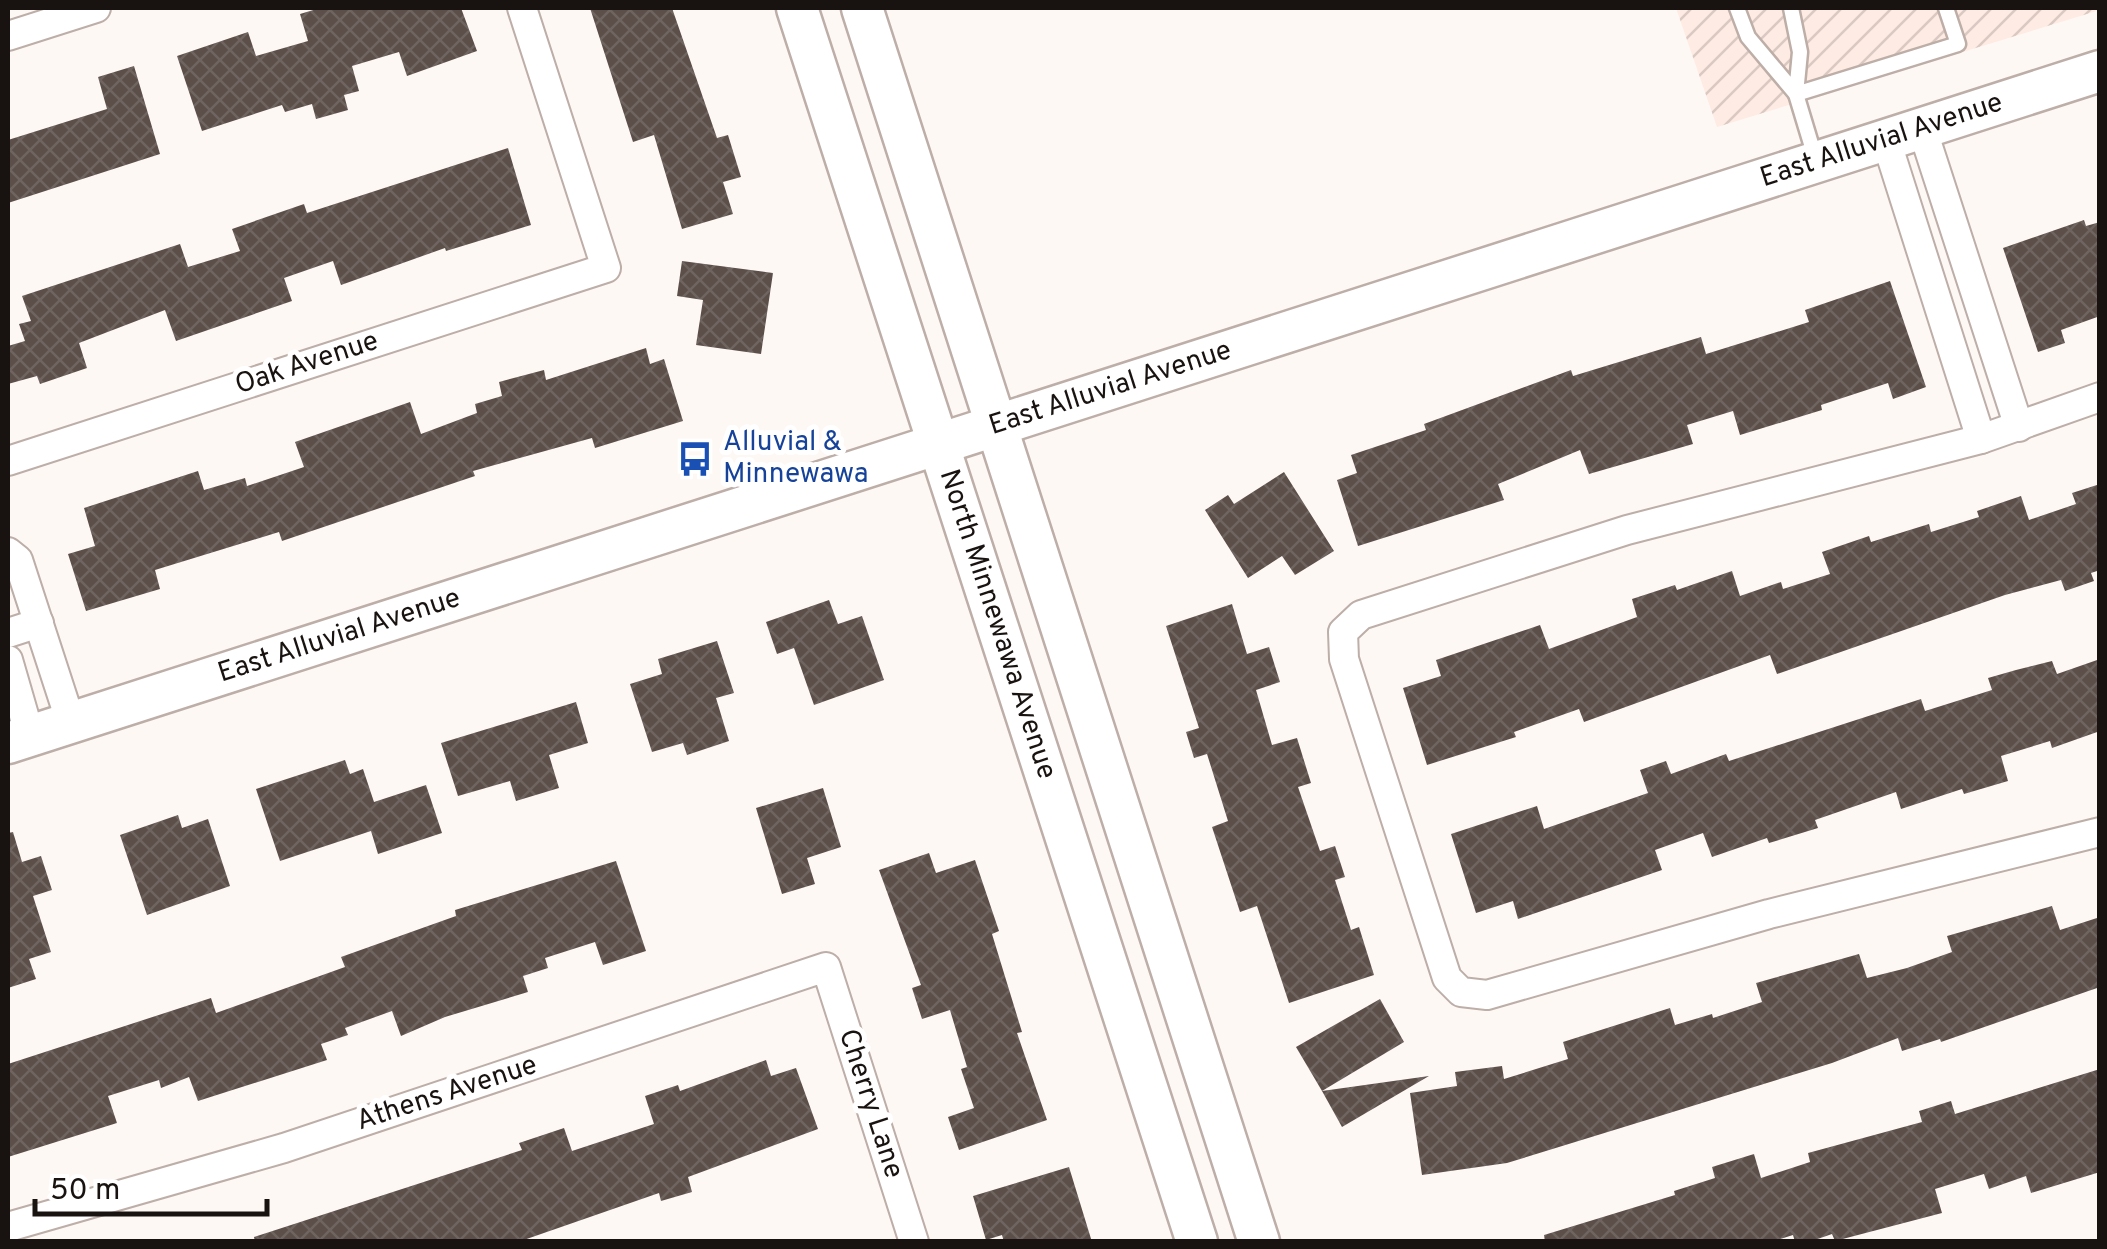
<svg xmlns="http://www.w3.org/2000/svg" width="2107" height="1249" font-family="Overpass,sans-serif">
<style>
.industrial{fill:url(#industrial-furrows)}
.building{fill:url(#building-cross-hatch)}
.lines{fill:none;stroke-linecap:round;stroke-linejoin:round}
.lane-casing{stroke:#bdaea8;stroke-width:19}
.street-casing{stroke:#bdaea8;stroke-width:32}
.secondary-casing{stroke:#bdaea8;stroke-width:45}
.lane{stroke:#fff;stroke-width:14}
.street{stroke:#fff;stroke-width:28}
.secondary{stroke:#fff;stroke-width:40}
.labels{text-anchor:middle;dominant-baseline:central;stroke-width:10;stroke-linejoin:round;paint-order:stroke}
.street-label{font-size:28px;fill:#181310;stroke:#fff}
.transit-label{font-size:28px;fill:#164399;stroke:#fff;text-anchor:start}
</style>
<defs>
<pattern id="industrial-furrows" width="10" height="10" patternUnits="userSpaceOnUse" patternTransform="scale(2.5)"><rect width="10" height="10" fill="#feebe3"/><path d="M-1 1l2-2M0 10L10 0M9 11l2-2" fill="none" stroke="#d9c9c2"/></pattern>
<pattern id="building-cross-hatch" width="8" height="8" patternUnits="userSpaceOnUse" patternTransform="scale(2.5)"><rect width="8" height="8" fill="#5c4f4a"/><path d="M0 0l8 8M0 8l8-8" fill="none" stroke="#6f6460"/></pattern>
</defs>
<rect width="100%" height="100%" fill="#fef8f5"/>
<path class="industrial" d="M1676 8H2099L2100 10 1717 127Z"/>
<g class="building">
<path d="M320 8H461L477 51 407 76 399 52 352 66 359 91 344 95 348 110 316 119 312 104 285 112 282 105 202 131 177 56 248 32 256 56 308 41 300 14Z"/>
<path d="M590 8H672L717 138 728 135 741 177 723 182 733 214 682 229 654 135 633 142Z"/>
<path d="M134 66 160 154 8 203V140L107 109 98 77Z"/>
<path d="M508 148 531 225 446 251 445 248 341 285 333 261 284 278 292 301 176 341 165 310 79 343 87 368 40 384 37 376 8 384V346L25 341 19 324 31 321 22 296 180 244 188 267 240 251 232 229 304 204 307 213Z"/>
<path d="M2084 220 2086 226 2100 222V316L2061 330 2065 343 2038 352 2003 248Z"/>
<path d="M682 261 773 273 761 354 696 345 703 300 677 296Z"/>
<path d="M1890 281 1926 387 1893 399 1888 383 1821 405 1822 410 1740 435 1733 411 1687 425 1693 444 1589 474 1580 450 1498 484 1504 500 1358 546 1337 480 1357 473 1351 455 1426 430 1424 424 1571 370 1573 376 1701 337 1706 354 1809 322 1805 310Z"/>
<path d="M646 348 650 364 664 359 683 421 595 448 592 438 473 471 475 476 282 541 279 532 155 570 160 589 86 611 68 554 95 546 84 508 198 471 204 490 245 478 247 486 304 467 295 442 344 425 410 402 421 434 477 413 475 404 502 396 499 382 544 370 546 380Z"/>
<path d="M1284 472 1334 551 1295 575 1282 556 1248 578 1205 510 1228 495 1234 504Z"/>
<path d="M2100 484V570L2091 573 2094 581 2065 591 2061 580 2005 595 1777 674 1770 655 1584 722 1579 709 1514 732 1516 737 1427 765 1403 688 1441 676 1436 660 1540 625 1549 649 1637 617 1632 599 1675 585 1677 590 1732 571 1740 596 1781 582 1783 589 1830 574 1822 552 1869 536 1871 542 1929 524 1931 532 1979 517 1977 511 2021 496 2029 520 2076 504 2072 493Z"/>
<path d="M829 600 838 624 862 616 884 680 814 705 794 648 777 654 766 622Z"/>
<path d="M1232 604 1247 654 1269 647 1280 682 1256 690 1272 745 1297 738 1311 783 1298 787 1320 851 1335 846 1345 877 1335 880 1351 930 1359 927 1374 975 1289 1003 1257 906 1240 912 1212 827 1228 821 1207 754 1194 758 1186 732 1199 728 1166 626Z"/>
<path d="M717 641 734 693 716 698 729 741 687 755 683 743 652 752 630 684 662 674 658 659Z"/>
<path d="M2100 659V731L2052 748 2050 741 2001 756 2008 781 1964 794 1962 789 1901 809 1896 792 1815 820 1818 828 1769 843 1767 838 1712 857 1703 833 1655 850 1662 870 1518 919 1513 901 1476 913 1451 834 1537 806 1544 829 1648 793 1640 770 1666 761 1671 774 1726 754 1729 761 1921 699 1925 711 1992 690 1988 678 2016 670 2052 661 2057 674Z"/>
<path d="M576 702 588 743 549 755 559 788 516 801 510 781 458 796 441 743Z"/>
<path d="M345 760 350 774 363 769 374 802 426 785 442 833 378 854 371 831 280 861 256 789Z"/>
<path d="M823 788 841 847 807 858 815 884 782 894 756 808Z"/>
<path d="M178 815 182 828 208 819 230 886 147 915 120 835Z"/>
<path d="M13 832 22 862 41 856 52 890 33 896 51 952 29 959 36 979 8 988V833Z"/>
<path d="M929 853 936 873 975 860 999 931 992 934 1022 1032 1017 1033 1047 1120 959 1150 948 1117 974 1108 961 1069 967 1067 950 1010 922 1019 912 988 921 985 879 870Z"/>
<path d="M616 861 646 951 603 965 595 942 545 958 548 968 523 976 528 992 445 1017 401 1036 392 1011 345 1028 348 1035 321 1044 327 1060 198 1101 189 1077 161 1088 159 1080 108 1096 117 1123 8 1157V1064L211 998 216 1013 345 967 341 957 456 916 455 910Z"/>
<path d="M2052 906 2060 930 2100 917V987L1941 1042 1940 1039 1902 1051 1898 1038 1832 1063 1507 1163 1422 1175 1410 1093 1457 1086 1455 1072 1502 1066 1504 1079 1568 1059 1563 1042 1670 1008 1675 1025 1712 1014 1713 1018 1762 1002 1756 983 1859 954 1867 978 1907 968 1952 952 1947 936Z"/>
<path d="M1380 999 1404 1042 1322 1091 1296 1047Z"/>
<path d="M766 1060 771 1076 796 1068 818 1129 688 1177 692 1192 661 1201 659 1193 518 1242H255L254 1237 522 1150 519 1143 564 1128 572 1151 654 1124 645 1096 678 1085 680 1091Z"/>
<path d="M2100 1069V1172L2031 1193 2026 1176 1989 1189 1984 1174 1935 1189 1942 1213 1835 1241 1832 1234 1809 1242H1795L1793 1235 1771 1242H1545L1544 1235 1675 1195 1674 1191 1715 1178 1712 1167 1754 1154 1761 1178 1810 1162 1808 1153 1922 1122 1919 1111 1951 1101 1955 1114Z"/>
<path d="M1429 1076 1342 1127 1322 1091Z"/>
<path d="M1069 1167 1092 1242H1004L1002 1235 986 1240 973 1196Z"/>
</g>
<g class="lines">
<defs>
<g id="lane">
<path d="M1737 8 1748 37 1796 94 1800 52 1791 8"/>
<path d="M1815 157 1796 94 1958 44 1946 8"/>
</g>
<g id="street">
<path d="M8 36 96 8"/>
<path d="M1922 128 2019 427"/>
<path d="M1886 140 1981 439"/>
<path d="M2100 397 1981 439 1627 530 1361 615 1343 632 1344 659 1447 978 1461 992 1487 995 1769 914 2100 832"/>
<path d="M8 461 606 268 522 8"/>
<path d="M8 552 18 560 71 723"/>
<path d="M8 633 39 623"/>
<path d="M8 660 30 736"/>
<path d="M8 1227 284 1148 826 967 914 1242"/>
</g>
<g id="secondary">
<path id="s1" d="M797 8 1197 1242"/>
<path d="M862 8 1259 1242"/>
<path id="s2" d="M8 743 2100 71"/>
</g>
</defs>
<use href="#lane" class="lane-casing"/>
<use href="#street" class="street-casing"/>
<use href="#secondary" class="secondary-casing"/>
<use href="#lane" class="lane"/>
<use href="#street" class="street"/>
<use href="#secondary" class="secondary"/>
</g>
<defs>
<symbol id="bus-bare" viewBox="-9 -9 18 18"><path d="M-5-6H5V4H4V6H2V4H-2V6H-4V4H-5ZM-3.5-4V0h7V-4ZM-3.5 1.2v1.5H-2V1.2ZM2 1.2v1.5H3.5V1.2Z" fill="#1a4fb4" stroke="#fff" stroke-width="2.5" paint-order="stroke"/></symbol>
</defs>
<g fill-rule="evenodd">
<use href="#bus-bare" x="670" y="434" width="50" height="50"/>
</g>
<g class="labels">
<g class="street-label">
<text stroke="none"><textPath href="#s2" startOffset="1968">East Alluvial Avenue</textPath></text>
<text transform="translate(307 364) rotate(-18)">Oak Avenue</text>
<text stroke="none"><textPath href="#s2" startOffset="1158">East Alluvial Avenue</textPath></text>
<text stroke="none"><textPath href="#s1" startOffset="648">North Minnewawa Avenue</textPath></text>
<text stroke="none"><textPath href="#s2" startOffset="348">East Alluvial Avenue</textPath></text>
<text transform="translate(447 1094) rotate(-18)">Athens Avenue</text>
<text transform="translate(870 1104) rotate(72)">Cherry Lane</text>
</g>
<g class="transit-label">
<text x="723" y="443">Alluvial &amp;<tspan x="723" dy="32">Minnewawa</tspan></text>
</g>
</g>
<rect width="2107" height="1249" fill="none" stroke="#181310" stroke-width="20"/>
<path d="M35 1199v15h232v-15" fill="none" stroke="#181310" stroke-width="5"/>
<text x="50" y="1199" font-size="30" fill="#181310" stroke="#ffffff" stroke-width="8" paint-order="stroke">50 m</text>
</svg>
